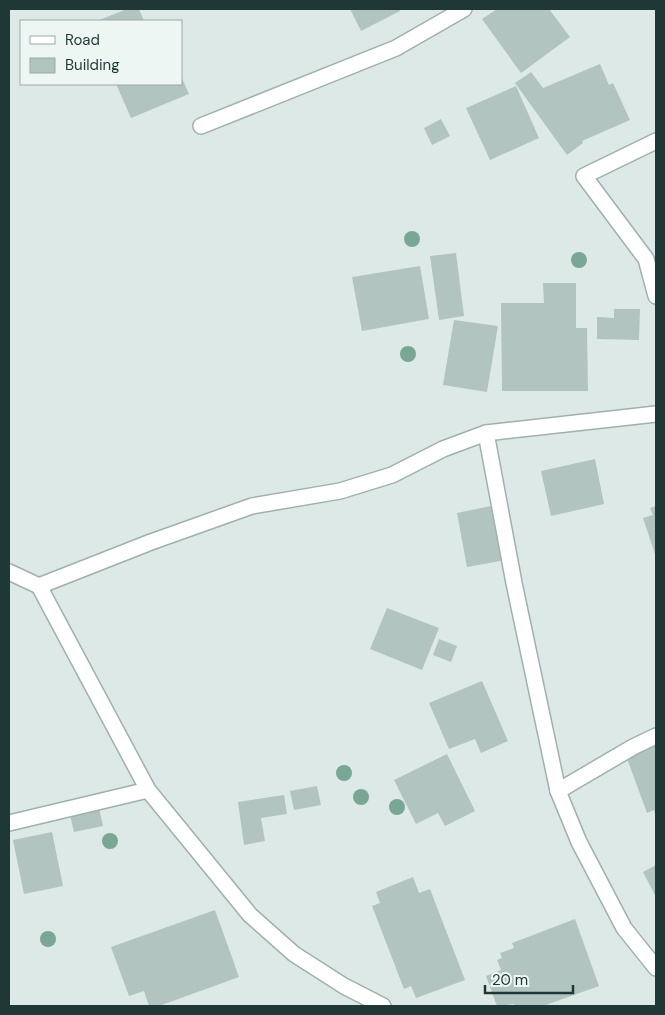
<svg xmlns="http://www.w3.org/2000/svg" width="665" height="1015" font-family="'DM Sans',sans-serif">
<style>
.building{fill:#b2c4c0}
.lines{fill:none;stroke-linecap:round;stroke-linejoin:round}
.minor-casing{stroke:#a0b0ae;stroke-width:18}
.minor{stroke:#fff;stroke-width:15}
.tree{fill:#7aa695}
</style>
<rect width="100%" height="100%" fill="#dde9e6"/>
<g class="building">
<path d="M127 9H139L144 21H97Z"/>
<path d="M350 9H399L400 11 361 31Z"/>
<path d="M497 9H549L570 37 521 73 482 19Z"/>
<path d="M600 64 609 85 613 83 630 120 582 141 583 143 567 155 515 83 531 72 543 88Z"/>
<path d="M181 76 189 94 131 118 116 84H181Z"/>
<path d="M516 86 539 138 490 160 466 108Z"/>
<path d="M441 119 450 136 432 145 424 128Z"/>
<path d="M456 253 464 316 439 320 430 256Z"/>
<path d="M420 266 429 319 362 331 352 277Z"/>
<path d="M543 283H576V328H587L588 391H502L501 303H544Z"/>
<path d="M614 309H640L639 340 597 339V317L614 318Z"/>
<path d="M454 320 498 326 487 392 443 385Z"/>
<path d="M595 459 604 504 551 516 541 471Z"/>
<path d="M501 504 511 559 467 567 457 513Z"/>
<path d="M656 506V553L655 554 643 518 653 515 650 508Z"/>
<path d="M387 608 439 628 422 670 370 649Z"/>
<path d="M439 639 457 646 451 662 433 655Z"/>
<path d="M482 681 508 741 481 753 475 739 449 749 429 703Z"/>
<path d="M656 741V817L654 810 647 813 625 753Z"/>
<path d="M447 754 475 811 445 826 438 813 416 824 394 780Z"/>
<path d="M317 786 321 805 294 810 290 791Z"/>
<path d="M284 795 287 814 261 818 265 841 244 845 238 802Z"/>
<path d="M99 808 103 826 74 832 70 815Z"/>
<path d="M52 832 63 886 24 894 13 840Z"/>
<path d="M656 865V897L643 872Z"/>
<path d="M413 877 419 893 430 889 465 980 416 998 411 986 404 989 372 906 380 903 376 892Z"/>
<path d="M215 910 239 977 159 1006H149L144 991 129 996 111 947Z"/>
<path d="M575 919 599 986 543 1006H514V1004L497 1006 486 976 501 970 497 960 502 958 500 953 514 948 512 943Z"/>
</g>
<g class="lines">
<defs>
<g id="minor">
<path d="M201 126 396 48 464 9"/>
<path d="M656 141 584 176 646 259 656 296"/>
<path d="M486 433 514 583 558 791 579 842 624 928 656 968"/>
<path d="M9 572 39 586"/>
<path d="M148 790 39 586 151 542 252 506 340 491 392 475 443 449 486 433 656 414"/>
<path d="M558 791 633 747 656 736"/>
<path d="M9 823 148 790 250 915 294 954 344 986 383 1006"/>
</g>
</defs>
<use href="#minor" class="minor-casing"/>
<use href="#minor" class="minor"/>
</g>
<g class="tree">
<circle cx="412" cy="239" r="8"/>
<circle cx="579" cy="260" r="8"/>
<circle cx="408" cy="354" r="8"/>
<circle cx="344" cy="773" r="8"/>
<circle cx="361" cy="797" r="8"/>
<circle cx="397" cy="807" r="8"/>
<circle cx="110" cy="841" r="8"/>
<circle cx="48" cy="939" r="8"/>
</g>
<rect width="665" height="1015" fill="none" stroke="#1f3836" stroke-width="20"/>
<rect x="20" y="20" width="162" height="65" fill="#edf6f3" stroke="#9baaa7"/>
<rect x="30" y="36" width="25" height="8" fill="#ffffff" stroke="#9baaa7"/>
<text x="65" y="45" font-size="15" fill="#1f3836">Road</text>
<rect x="30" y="58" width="25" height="15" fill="#b2c4c0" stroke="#9baaa7"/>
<text x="65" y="70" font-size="15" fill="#1f3836">Building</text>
<path d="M485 985v8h88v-8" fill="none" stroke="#1f3836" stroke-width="2.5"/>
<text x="492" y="985" font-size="15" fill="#1f3836" stroke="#edf6f3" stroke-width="4" paint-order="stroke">20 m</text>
</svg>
